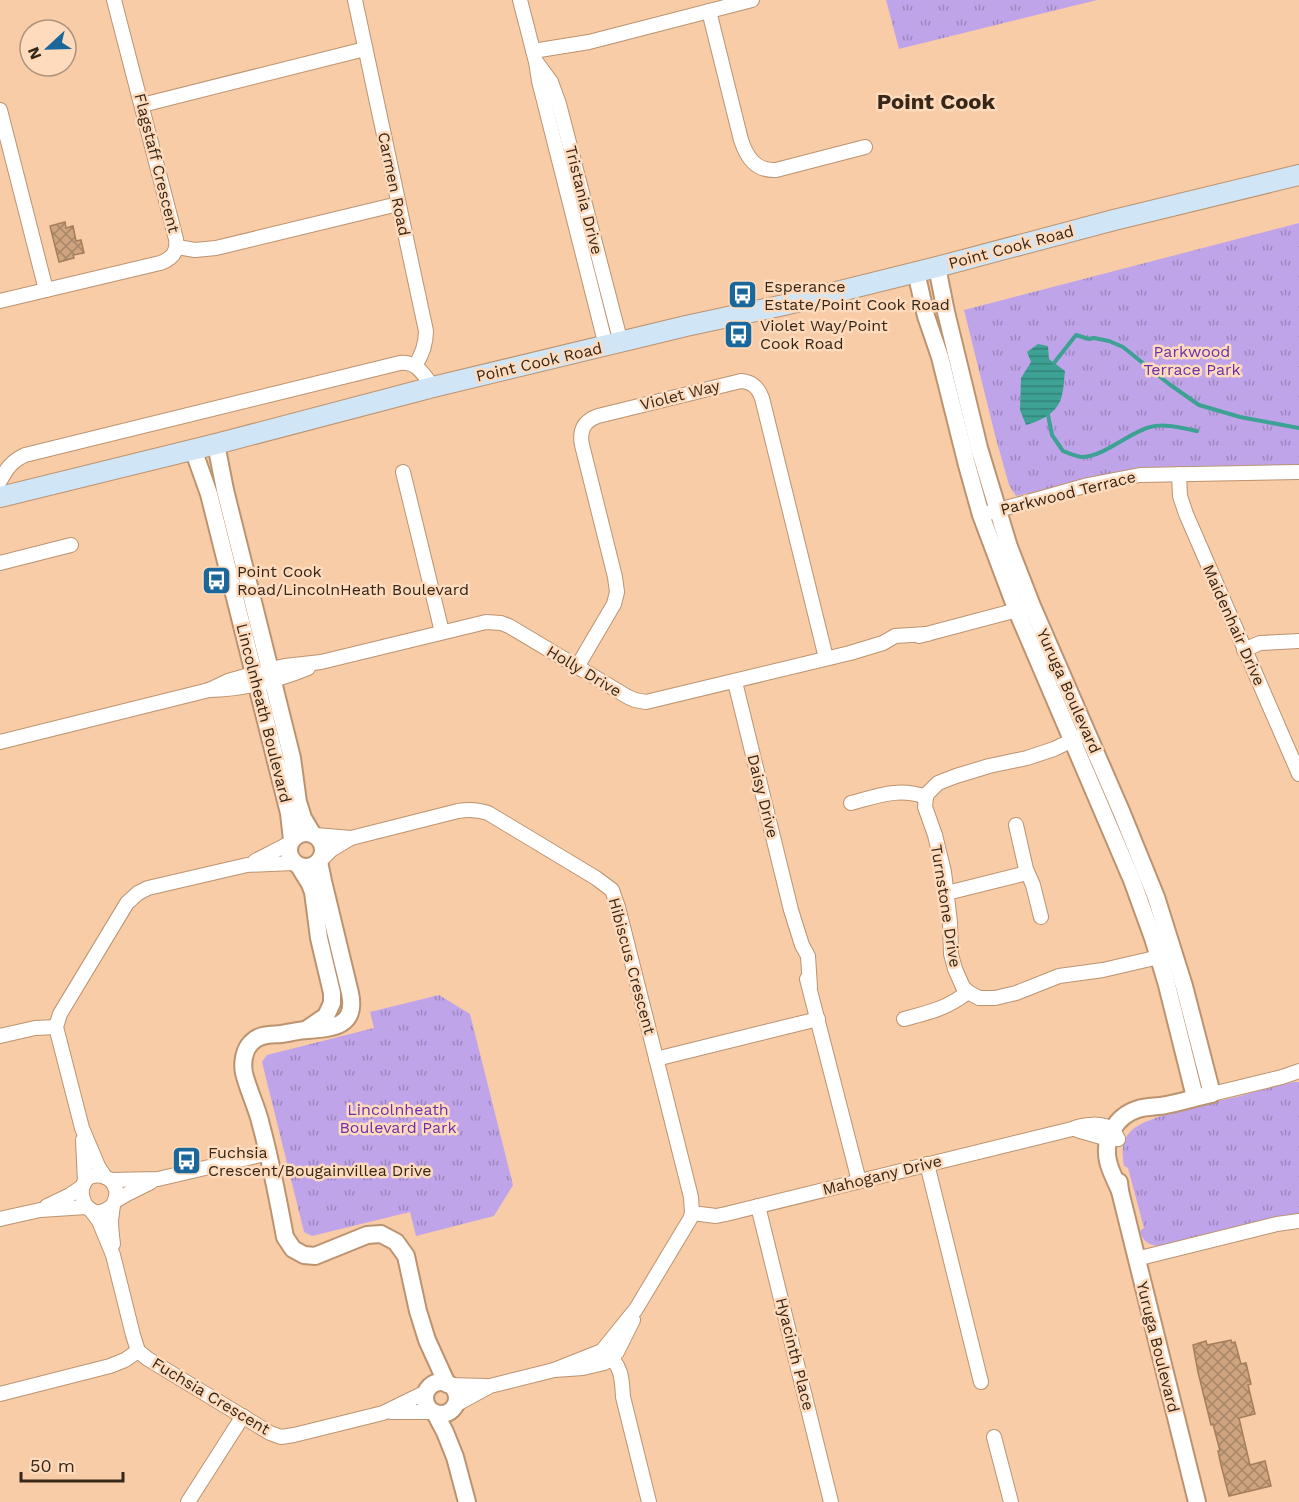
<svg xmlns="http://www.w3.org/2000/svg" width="1299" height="1502" font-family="'Work Sans',sans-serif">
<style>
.park{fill:url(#park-tufts)}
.water{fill:url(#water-rules)}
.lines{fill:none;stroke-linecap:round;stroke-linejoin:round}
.stream{stroke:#3da194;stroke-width:4}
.building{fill:url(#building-cross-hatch);stroke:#a57e5b;stroke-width:1.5}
.minor-casing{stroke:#bc9370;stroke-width:16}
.tertiary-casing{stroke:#bc9370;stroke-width:20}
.secondary-casing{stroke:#bc9370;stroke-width:22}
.minor{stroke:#fff;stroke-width:14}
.tertiary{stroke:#fff;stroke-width:16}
.secondary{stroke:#d0e6f6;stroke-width:20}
.labels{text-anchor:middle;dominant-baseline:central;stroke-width:5;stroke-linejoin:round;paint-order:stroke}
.street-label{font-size:16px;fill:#372718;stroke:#fedbbd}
.poi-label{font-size:16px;fill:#372718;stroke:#fedbbd;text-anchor:start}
.park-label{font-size:16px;fill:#6e2fab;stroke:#fedbbd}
.district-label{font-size:22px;font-weight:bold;fill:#372718;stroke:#fedbbd}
</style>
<defs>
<pattern id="park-tufts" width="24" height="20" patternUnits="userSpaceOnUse" patternTransform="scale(1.5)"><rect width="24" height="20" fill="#c0a4ea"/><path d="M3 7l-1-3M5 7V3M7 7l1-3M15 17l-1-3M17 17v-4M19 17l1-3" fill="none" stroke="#9d86bd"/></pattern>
<pattern id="water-rules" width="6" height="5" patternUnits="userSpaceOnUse" patternTransform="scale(1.5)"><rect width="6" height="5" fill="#3da194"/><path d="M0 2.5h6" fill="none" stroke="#348378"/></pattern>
<pattern id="building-cross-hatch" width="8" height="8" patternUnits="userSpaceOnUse" patternTransform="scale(1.5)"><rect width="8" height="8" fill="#cda47f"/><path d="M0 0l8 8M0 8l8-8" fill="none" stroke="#a78667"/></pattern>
</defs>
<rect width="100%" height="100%" fill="#f7cca7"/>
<g class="park">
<path d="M886 0H1097L899 49Z"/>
<path d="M1299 223V466L1154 467 1135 469 1016 496 1009 485 995 435 964 310Z"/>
<path d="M439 995 470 1014 513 1185 494 1216 416 1236 410 1212 312 1236 304 1232 262 1062 267 1055 374 1028 370 1012Z"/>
<path d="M1294 1082H1299V1214L1280 1217 1160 1246C1150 1246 1142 1241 1140 1231L1144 1228 1128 1168 1124 1166C1122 1153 1121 1141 1131 1131 1146 1115 1216 1102 1240 1096 1258 1091 1276 1086 1294 1082Z"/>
</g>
<path class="water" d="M1038 344 1048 346 1049 359 1065 371C1064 379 1064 387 1062 395 1059 412 1041 421 1026 425L1020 410 1021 378 1031 362 1027 352Z"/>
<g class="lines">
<g class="stream">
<path d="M1054 363 1076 335 1089 339 1094 338 1109 341 1123 347 1169 384 1199 405 1240 417 1299 428"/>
<path d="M1048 415 1052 435 1063 451C1068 453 1075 456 1081 457 1102 458 1128 433 1150 427 1165 423 1182 428 1197 431"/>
</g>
</g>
<g class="building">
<path d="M65 222 66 228 73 226 76 241 81 240 84 253 73 255 74 258 59 262 50 226Z"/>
<path d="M1231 1340 1232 1343 1235 1342 1241 1364 1246 1363 1251 1384 1248 1385 1255 1414 1239 1418 1250 1465 1265 1461 1271 1486 1229 1496 1221 1465 1218 1451H1220L1213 1424 1211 1425 1198 1372 1193 1345 1206 1341 1207 1345Z"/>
</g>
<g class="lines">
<defs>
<g id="minor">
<path d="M355 0 426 331C426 344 422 355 415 366"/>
<path d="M520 0 536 62 539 81 606 346"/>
<path d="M709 11 741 140C747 158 756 171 776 170L865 147"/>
<path d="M533 51 589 42 752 0"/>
<path d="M537 63 551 82 559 104 621 343"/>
<path d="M142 105 365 49"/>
<path d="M0 110 46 290"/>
<path d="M177 247 195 250 216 248 398 204"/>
<path d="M0 301 160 263C172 259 178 252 176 239L114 0"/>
<path d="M403 472 442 632"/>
<path d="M1179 474 1180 496 1186 514 1299 774"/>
<path d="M0 481C7 468 12 461 25 455L400 363C417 361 424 375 433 387"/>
<path d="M988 513 1088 485 1140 475 1299 472"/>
<path d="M0 563 71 545"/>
<path d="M919 636 1025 608"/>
<path d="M1244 650 1260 643 1299 641"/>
<path d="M577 667 614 604 617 592 615 577 582 445C579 430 584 421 598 416L741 381C753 382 758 388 762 398L826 658"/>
<path d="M735 682 791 910 802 945 808 956 810 987"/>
<path d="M209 690 228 681 270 669 285 666 321 662 486 622 501 623 509 626 628 697 635 700 646 702 850 653 883 643 895 636 927 634"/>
<path d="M1081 736 1054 749 1027 758 989 766 956 776 938 783 928 793 926 797 925 807 935 835 944 872 950 922 951 954 955 969 963 987 968 992 979 998H995L1016 993 1059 976 1103 970 1159 957"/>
<path d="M0 742 209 690C244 689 276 681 308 668"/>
<path d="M851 803C878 796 898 787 926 797"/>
<path d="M1016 825 1026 869 1033 885 1041 917"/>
<path d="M316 835 351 838"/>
<path d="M321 860 331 850 351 838 458 811C469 809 477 809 488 813L596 878 612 890 618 907 691 1197 692 1213 690 1219 636 1309 602 1351 554 1370"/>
<path d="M255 861 290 843"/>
<path d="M947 893 1027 873"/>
<path d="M807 979 859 1181"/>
<path d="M904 1019C930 1012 946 1009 968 992"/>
<path d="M0 1036 35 1028 56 1027"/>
<path d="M656 1059 818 1019"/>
<path d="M1212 1094 1282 1077 1299 1071"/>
<path d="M1077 1130 1108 1139H1118"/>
<path d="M83 1140 85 1182"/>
<path d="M927 1164 981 1382"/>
<path d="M105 1177 98 1166 82 1128 56 1027 60 1014 127 903 138 893 148 888 247 865 294 863"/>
<path d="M110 1180 158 1179 269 1153"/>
<path d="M115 1201 127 1194 151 1182"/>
<path d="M47 1206 70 1195 83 1186"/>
<path d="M758 1206 831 1502"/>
<path d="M90 1209 99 1221 113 1255 133 1335 138 1351 148 1359 270 1433 281 1437 294 1435 383 1413 426 1392"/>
<path d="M692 1213 716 1216 726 1214 1072 1129C1082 1124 1103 1122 1113 1130 1115 1132 1116 1136 1118 1139"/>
<path d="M0 1219 40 1210 87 1207"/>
<path d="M113 1244C112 1236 111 1228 111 1220 112 1216 112 1210 113 1206 113 1203 115 1201 116 1197 118 1188 112 1178 102 1176 67 1169 82 1233 113 1205"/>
<path d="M1136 1259 1277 1224 1299 1221"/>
<path d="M606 1354C622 1365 622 1379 623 1397L649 1502"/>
<path d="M449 1385 486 1386"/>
<path d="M0 1394 110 1366 125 1360 138 1351"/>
<path d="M455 1405 490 1386 554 1370 583 1368 604 1363 612 1358 617 1352 633 1320"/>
<path d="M391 1412H433"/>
<path d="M994 1437 1011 1502"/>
<path d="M188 1502 243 1416"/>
</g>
<g id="tertiary">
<path d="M937 267 946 312 979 448 1009 547 1032 606 1121 811 1156 897 1184 986 1212 1094C1197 1097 1182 1102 1166 1105 1157 1107 1147 1106 1138 1109 1116 1116 1103 1138 1108 1161 1110 1171 1116 1181 1120 1191"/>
<path d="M916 272 926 316 940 357 967 465 981 515 1017 611 1132 880 1153 938 1167 985 1195 1097"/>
<path d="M216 444 225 490 292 758 298 802 303 818 312 833"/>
<path d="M193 449 209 494 289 813 292 840"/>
<circle cx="306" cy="850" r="17"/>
<path d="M319 862 323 881 350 993C357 1026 334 1028 308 1030 299 1030 290 1033 281 1034 270 1035 259 1034 251 1043 244 1050 242 1063 244 1073 248 1090 257 1107 261 1125 271 1162 278 1199 285 1237L293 1249 304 1255 315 1256 367 1235 381 1234 396 1242 406 1256 418 1311 427 1340 447 1384"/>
<path d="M299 866 310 884 313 892 319 938 332 993V1003L326 1016 307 1029"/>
<path d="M1119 1182 1120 1191 1197 1502"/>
<circle cx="441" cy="1398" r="16"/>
<path d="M435 1413 445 1432 455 1457 467 1502"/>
</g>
<path id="secondary" d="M0 497 216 444 433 387 686 326 784 305 937 267 1114 220 1299 175"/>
</defs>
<use href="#minor" class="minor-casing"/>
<use href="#tertiary" class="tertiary-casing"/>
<use href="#secondary" class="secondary-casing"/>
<use href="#minor" class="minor"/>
<use href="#tertiary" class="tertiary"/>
<use href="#secondary" class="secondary"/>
</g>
<defs>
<symbol id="bus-square" viewBox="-11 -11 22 22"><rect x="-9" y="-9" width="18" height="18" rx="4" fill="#1a689b" stroke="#fedbbd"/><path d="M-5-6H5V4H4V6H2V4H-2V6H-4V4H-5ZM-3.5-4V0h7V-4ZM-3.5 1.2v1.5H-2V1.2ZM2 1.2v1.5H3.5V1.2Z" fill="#fff"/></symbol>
</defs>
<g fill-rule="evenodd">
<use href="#bus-square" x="726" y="278" width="33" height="33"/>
<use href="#bus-square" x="722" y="318" width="33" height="33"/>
<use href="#bus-square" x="200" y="564" width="33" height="33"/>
<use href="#bus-square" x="170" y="1144" width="33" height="33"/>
</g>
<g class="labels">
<g class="street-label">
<text transform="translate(157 163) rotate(76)">Flagstaff Crescent</text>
<text transform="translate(394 184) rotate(78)">Carmen Road</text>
<text transform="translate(584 200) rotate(76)">Tristania Drive</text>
<text transform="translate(1011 247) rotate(-15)">Point Cook Road</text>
<text transform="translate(539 362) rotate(-13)">Point Cook Road</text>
<text transform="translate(680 395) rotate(-14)">Violet Way</text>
<text transform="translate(1068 493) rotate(-14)">Parkwood Terrace</text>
<text transform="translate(1234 625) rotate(66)">Maidenhair Drive</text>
<text transform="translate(584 671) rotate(31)">Holly Drive</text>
<text transform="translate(1069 691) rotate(66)">Yuruga Boulevard</text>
<text transform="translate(264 713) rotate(76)">Lincolnheath Boulevard</text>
<text transform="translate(763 796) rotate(76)">Daisy Drive</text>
<text transform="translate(946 906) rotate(81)">Turnstone Drive</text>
<text transform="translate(632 966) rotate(75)">Hibiscus Crescent</text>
<text transform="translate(882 1175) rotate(-14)">Mahogany Drive</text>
<text transform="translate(1158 1347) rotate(76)">Yuruga Boulevard</text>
<text transform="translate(795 1354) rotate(76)">Hyacinth Place</text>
<text transform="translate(211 1396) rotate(31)">Fuchsia Crescent</text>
</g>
<g class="poi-label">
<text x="764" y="286">Esperance<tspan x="764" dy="18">Estate/Point Cook Road</tspan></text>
<text x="760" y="325">Violet Way/Point<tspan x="760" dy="18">Cook Road</tspan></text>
<text x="237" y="571">Point Cook<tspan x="237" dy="18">Road/LincolnHeath Boulevard</tspan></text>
<text x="208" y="1152">Fuchsia<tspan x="208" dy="18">Crescent/Bougainvillea Drive</tspan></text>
</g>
<g class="park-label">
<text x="1192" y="351">Parkwood<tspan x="1192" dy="18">Terrace Park</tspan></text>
<text x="398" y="1109">Lincolnheath<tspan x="398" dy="18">Boulevard Park</tspan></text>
</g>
<g class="district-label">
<text x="936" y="101">Point Cook</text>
</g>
</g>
<g transform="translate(48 48) rotate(248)"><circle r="28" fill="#fedbbd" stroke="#ae937b" stroke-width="1.5"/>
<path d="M0-4.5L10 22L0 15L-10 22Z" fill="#1a689b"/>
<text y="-9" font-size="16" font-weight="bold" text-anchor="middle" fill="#372718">N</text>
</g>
<path d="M21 1472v9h102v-9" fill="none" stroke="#372718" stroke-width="3"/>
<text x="30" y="1472" font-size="18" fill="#372718" stroke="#fedbbd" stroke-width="4.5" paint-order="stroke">50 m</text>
</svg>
